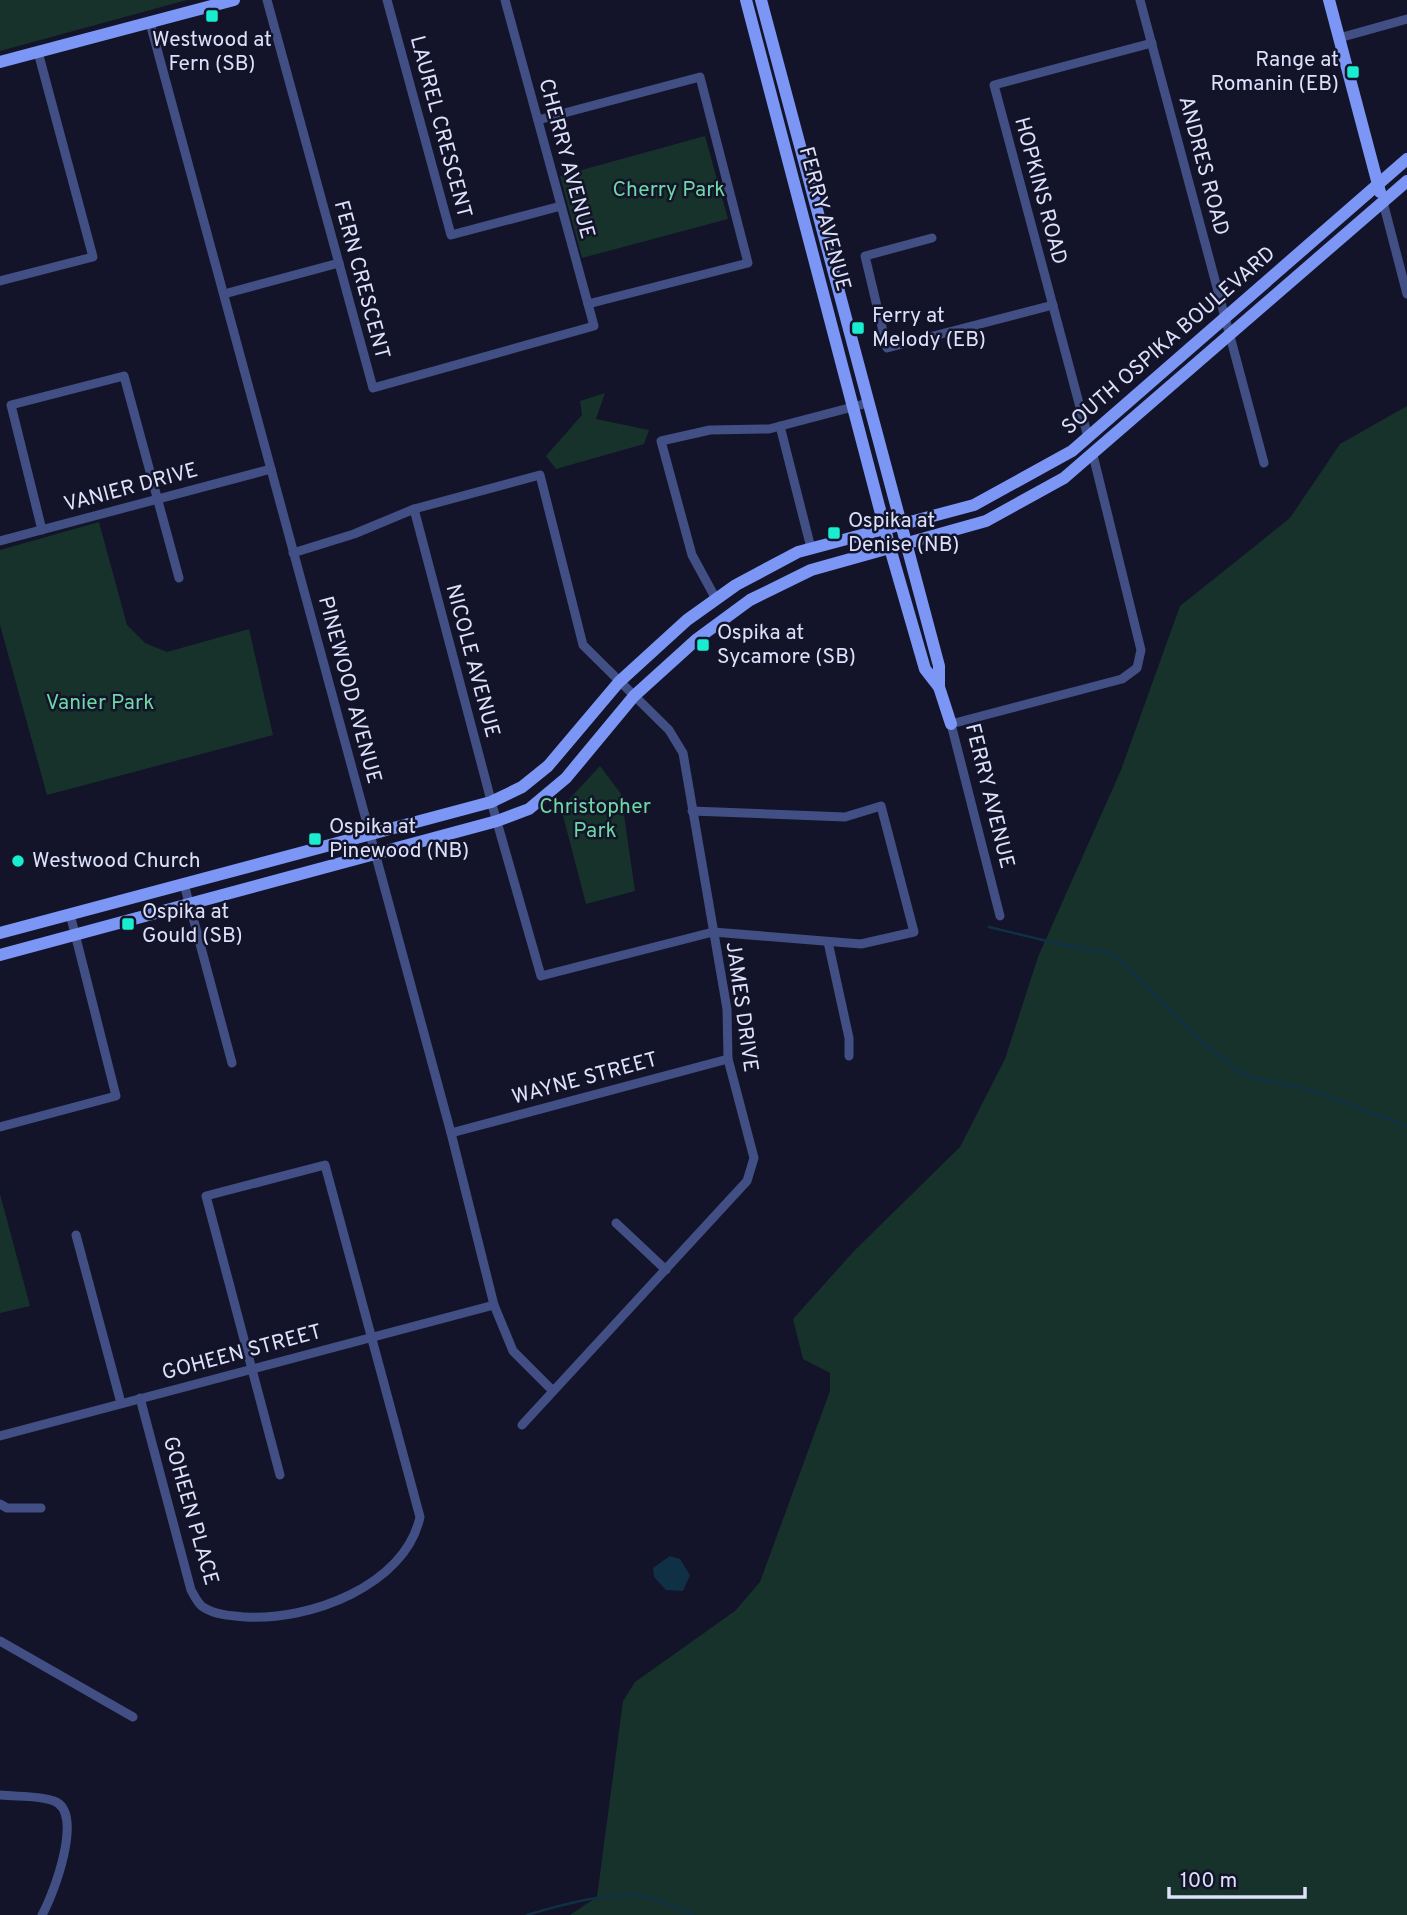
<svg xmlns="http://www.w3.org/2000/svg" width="1407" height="1915" font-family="Overpass,sans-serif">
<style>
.green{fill:#16322a}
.water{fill:#0f3045}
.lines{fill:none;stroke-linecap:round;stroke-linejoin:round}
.stream{stroke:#0f3045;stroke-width:2.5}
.street{stroke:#414f84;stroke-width:9}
.secondary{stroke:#7b96f5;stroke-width:12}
.poi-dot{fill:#18edcf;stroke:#131429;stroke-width:2.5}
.labels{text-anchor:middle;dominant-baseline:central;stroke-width:5;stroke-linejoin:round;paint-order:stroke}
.poi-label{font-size:21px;fill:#dde1fc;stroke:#131429;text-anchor:start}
.street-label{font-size:21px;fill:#dde1fc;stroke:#131429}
.park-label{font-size:21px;fill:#6dd8a3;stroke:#131429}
</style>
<rect width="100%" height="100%" fill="#131429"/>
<g class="green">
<path d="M0 0H187L0 51Z"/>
<path d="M705 136 728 219 582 258 560 176Z"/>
<path d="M605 393 596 419 649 430 644 444 556 469 546 456 582 415 580 401Z"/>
<path d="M1407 406V1915H570L597 1897 623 1701 635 1682 735 1611 760 1582 830 1391V1373L803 1359 793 1319 855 1250 960 1147 1005 1059 1038 957 1121 770 1180 606 1290 518 1340 444Z"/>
<path d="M99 522 127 625 145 643 167 652 249 629 273 735 47 795 0 625V550Z"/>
<path d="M600 766 621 794 635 891 586 904 561 808Z"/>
<path d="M0 1194 30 1306 0 1313Z"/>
</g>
<path class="water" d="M670 1556 680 1559 690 1575 683 1591 666 1590 654 1577 653 1568Z"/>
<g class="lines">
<g class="stream">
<path d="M989 927 1059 944 1112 953 1204 1043 1238 1071 1257 1079 1308 1089 1407 1126"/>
<path d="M527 1915C557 1906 604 1893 636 1895 656 1897 675 1907 693 1915"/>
</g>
<g class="street">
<path d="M267 0 373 388 594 326 505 0"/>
<path d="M387 0 451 235 561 206"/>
<path d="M1140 0 1264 463"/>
<path d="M150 23 451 1133 494 1305 513 1351 553 1391"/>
<path d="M1339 38 1407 19"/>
<path d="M538 120 700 77 748 263 588 304"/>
<path d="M1383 202 1407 294"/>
<path d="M932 238 865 256 887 348 1053 305"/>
<path d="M0 281 93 257 38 52"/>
<path d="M224 294 339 263"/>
<path d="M780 426 811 548"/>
<path d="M1088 437 994 85 1152 43"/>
<path d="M414 509 493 808 541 976 713 932 861 944 914 932 881 806 845 817 692 811"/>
<path d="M42 530 11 405 124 376 179 578"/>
<path d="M0 541 271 469"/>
<path d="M293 553 354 534 414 509 540 475 583 645 669 730 683 753 727 1009 728 1059 754 1158 747 1181 522 1425"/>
<path d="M716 599 692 555 661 441 710 430 769 429 868 403"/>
<path d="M184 884 232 1063"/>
<path d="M1000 916 951 724 1122 679 1137 668 1141 650 1093 455"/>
<path d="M828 942 849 1038V1056"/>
<path d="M0 1127 116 1096 70 914"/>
<path d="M451 1133 728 1059"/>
<path d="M616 1223 666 1270"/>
<path d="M76 1235 121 1403"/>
<path d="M140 1398 191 1590C194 1595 198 1604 203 1607 215 1615 232 1616 245 1617 309 1621 405 1586 420 1517L325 1165 206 1196 280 1475"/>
<path d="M0 1436 494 1305"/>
<path d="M0 1504 7 1508H41"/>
<path d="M0 1641 133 1717"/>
<path d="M0 1795C16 1797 38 1795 54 1801 85 1812 53 1896 42 1915"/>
</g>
<g class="secondary">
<path d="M746 0 890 548 925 669 939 687"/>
<path d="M761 0 939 666V687L951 724"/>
<path d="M1329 0 1380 192"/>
<path d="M0 62 234 0"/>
<path d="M0 933 491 802 522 787 548 766 619 682 687 620 736 585 798 552 974 505 1072 451 1407 159"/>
<path d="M0 955 497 821 529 809 566 778 634 696 697 639 750 600 811 570 986 521 1064 478 1407 181"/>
</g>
</g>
<g class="poi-dot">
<rect x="205" y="9" width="14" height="14" rx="3.5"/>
<rect x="1346" y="65" width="14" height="14" rx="3.5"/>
<rect x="851" y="321" width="14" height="14" rx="3.5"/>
<rect x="827" y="526" width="14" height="14" rx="3.5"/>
<rect x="696" y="638" width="14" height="14" rx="3.5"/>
<rect x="308" y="832" width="14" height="14" rx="3.5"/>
<circle cx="18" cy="861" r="7"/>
<rect x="121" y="917" width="14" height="14" rx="3.5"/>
</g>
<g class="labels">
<g class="poi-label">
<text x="212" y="40" text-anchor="middle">Westwood at<tspan x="212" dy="24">Fern (SB)</tspan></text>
<text x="1339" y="60" text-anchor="end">Range at<tspan x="1339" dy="24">Romanin (EB)</tspan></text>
<text x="872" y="316">Ferry at<tspan x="872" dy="24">Melody (EB)</tspan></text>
<text x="848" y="521">Ospika at<tspan x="848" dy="24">Denise (NB)</tspan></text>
<text x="717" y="633">Ospika at<tspan x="717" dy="24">Sycamore (SB)</tspan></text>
<text x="329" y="827">Ospika at<tspan x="329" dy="24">Pinewood (NB)</tspan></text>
<text x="32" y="861">Westwood Church</text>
<text x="142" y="912">Ospika at<tspan x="142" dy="24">Gould (SB)</tspan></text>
</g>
<g class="street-label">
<text transform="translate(440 127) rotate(75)">LAUREL CRESCENT</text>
<text transform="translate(566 159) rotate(75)">CHERRY AVENUE</text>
<text transform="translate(1203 166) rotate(75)">ANDRES ROAD</text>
<text transform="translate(1040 191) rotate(75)">HOPKINS ROAD</text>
<text transform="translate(824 219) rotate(75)">FERRY AVENUE</text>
<text transform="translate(361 280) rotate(75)">FERN CRESCENT</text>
<text transform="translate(1169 341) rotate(-41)">SOUTH OSPIKA BOULEVARD</text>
<text transform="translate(131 488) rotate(-15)">VANIER DRIVE</text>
<text transform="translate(472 661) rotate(75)">NICOLE AVENUE</text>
<text transform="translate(349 690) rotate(75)">PINEWOOD AVENUE</text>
<text transform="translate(989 796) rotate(76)">FERRY AVENUE</text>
<text transform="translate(741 1007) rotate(82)">JAMES DRIVE</text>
<text transform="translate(585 1079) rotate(-15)">WAYNE STREET</text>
<text transform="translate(242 1353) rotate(-15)">GOHEEN STREET</text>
<text transform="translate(190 1511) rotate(74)">GOHEEN PLACE</text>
</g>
<g class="park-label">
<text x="669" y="190">Cherry Park</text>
<text x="100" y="703">Vanier Park</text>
<text x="595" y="807">Christopher<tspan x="595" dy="24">Park</tspan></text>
</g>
</g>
<path d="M1169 1887v10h136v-10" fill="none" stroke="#dde1fc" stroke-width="3.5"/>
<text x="1180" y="1887" font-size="21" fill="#dde1fc" stroke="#131429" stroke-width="5" paint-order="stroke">100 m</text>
</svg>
